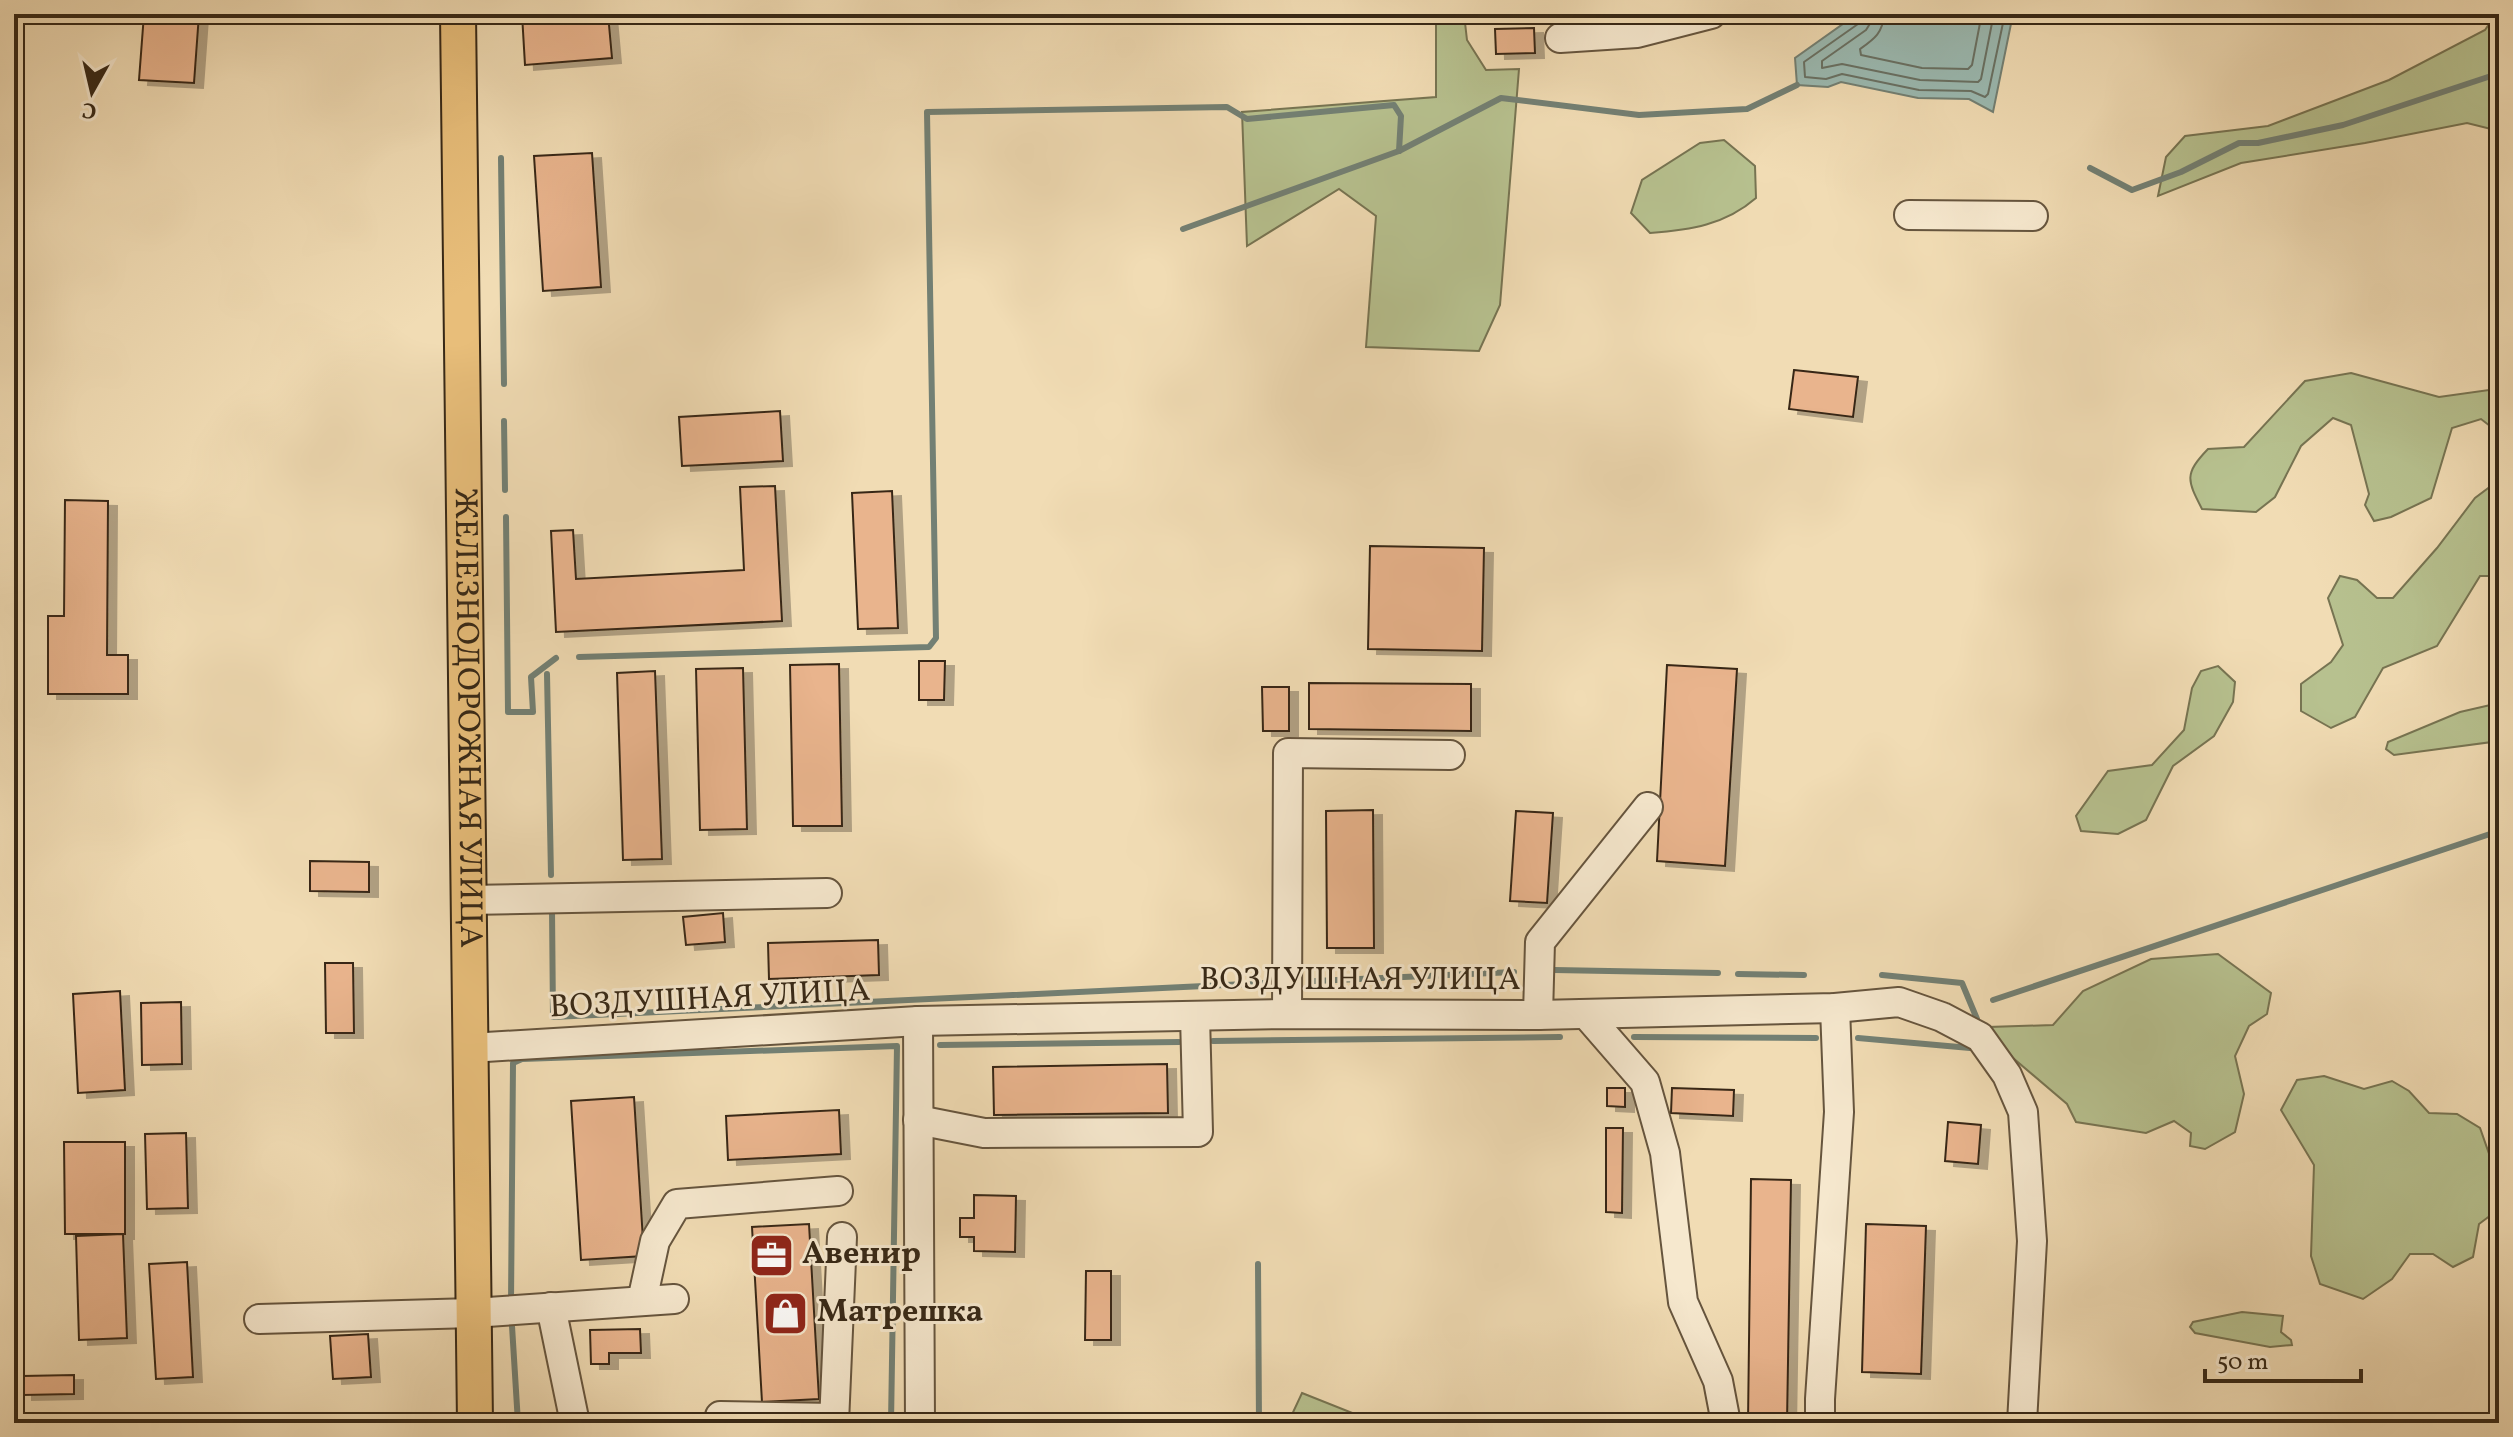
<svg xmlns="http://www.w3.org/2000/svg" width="2513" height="1437" font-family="Vollkorn,serif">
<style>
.green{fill:#b7c18f;stroke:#777452;stroke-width:2}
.water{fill:#9bbab2;stroke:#738074;stroke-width:2}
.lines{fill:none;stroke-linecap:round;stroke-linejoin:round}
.shore{stroke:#697164;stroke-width:2}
.stream{stroke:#738074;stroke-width:6}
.building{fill:#e9b48d;stroke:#372816;stroke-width:2;filter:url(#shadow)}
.minor-casing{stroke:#66553e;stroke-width:32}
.major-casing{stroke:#372816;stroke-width:38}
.minor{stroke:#f6e8ce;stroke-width:28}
.major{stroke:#e8be7a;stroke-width:34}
.labels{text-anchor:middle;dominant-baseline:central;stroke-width:6;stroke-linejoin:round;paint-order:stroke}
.street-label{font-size:32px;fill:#372816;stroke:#f6e8ce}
.poi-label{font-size:32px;font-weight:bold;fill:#372816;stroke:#f6e8ce;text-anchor:start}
</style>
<defs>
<filter id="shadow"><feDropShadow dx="9" dy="5" stdDeviation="0" flood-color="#0004"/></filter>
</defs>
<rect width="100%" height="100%" fill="#f1dcb4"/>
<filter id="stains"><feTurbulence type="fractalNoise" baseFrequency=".0025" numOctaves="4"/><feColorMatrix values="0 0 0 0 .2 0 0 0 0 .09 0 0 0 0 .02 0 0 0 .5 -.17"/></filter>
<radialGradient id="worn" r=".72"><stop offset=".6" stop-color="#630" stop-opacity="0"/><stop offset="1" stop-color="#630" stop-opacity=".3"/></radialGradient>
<g class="green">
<path d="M1436 14H1464L1467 40 1486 70 1519 69 1500 305 1479 351 1366 347 1376 216 1339 189 1247 246 1242 112 1436 97Z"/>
<path d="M2496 14H2499V131L2467 123 2365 143 2241 163 2158 196 2166 157 2185 136 2268 126 2389 80 2485 30Z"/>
<path d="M1724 140 1755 166 1756 198C1725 225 1690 230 1650 233L1631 213 1642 180 1700 143Z"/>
<path d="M2351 373 2439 397 2496 389 2499 392V433L2481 419 2452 428 2431 498 2391 517 2374 521 2365 505 2369 494 2351 425 2333 418 2301 446 2275 497 2256 512 2202 509C2187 480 2184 474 2208 449L2244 447 2305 381Z"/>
<path d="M2499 480V576H2480L2437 646 2383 668 2355 717 2331 728 2301 711V684L2331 662 2343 645 2328 598 2340 576 2357 580 2377 598H2393L2437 548 2475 498Z"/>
<path d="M2218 666 2235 682 2233 702 2214 736 2173 766 2146 820 2118 834 2081 831 2076 816 2108 771 2152 765 2184 730 2192 688 2201 671Z"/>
<path d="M2499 703V741L2394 755 2386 749 2388 742 2460 712Z"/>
<path d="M2218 954 2271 993 2267 1014 2249 1026 2235 1056 2244 1094 2235 1132 2205 1149 2190 1146 2191 1133 2174 1121 2146 1133 2076 1122 2067 1104 2013 1058 1989 1027 2053 1025 2083 991 2151 959Z"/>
<path d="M2324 1076 2364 1089 2392 1081 2409 1091 2429 1113 2457 1114 2480 1128 2492 1162 2499 1167V1209L2479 1224 2473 1257 2453 1267 2433 1254H2410L2392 1279 2363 1299 2320 1284 2311 1256 2314 1165 2281 1110 2297 1080Z"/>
<path d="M2242 1312 2283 1316 2281 1332 2291 1340 2292 1345 2270 1347 2195 1333 2190 1327 2193 1322Z"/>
<path d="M1302 1393 1370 1420 1371 1423H1288Z"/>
</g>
<path class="water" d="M1870 14H2006L2012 19 1993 112 1969 99 1918 98 1841 82 1828 87 1797 85 1795 58 1850 19Z"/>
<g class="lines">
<g class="shore">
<path d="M1862 14 1858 24 1804 62 1805 77 1826 79 1842 74 1919 90 1971 91 1985 97 1988 94 2003 23 2002 14"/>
<path d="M1872 14 1871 22 1866 30 1822 61V68L1842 64 1920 80 1978 82 1981 79 1992 23V14"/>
<path d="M1884 14C1883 33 1874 39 1860 49L1861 55 1922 68 1968 69 1972 65 1980 23V14"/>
</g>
<g class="stream">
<path d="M2012 19V14"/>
<path d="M501 158 504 384"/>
<path d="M2090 168 2132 190 2181 172 2239 143H2258L2343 125 2491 76 2499 70"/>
<path d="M1183 229 1399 151 1501 98 1639 115 1747 109 1797 85"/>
<path d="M504 421 505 490"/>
<path d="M506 517 508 712H533L531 677 556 658"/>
<path d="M579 657 929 647 936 638 927 112 1227 107 1247 119 1394 105 1401 116 1399 151"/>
<path d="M547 674 551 875"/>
<path d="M552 910 553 1017 1267 983"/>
<path d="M1554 970 1718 973"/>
<path d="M1738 974 1804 975"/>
<path d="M1882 975 1962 983 1977 1019"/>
<path d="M1315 981 1514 972"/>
<path d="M1993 1000 2499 831"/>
<path d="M1634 1037 1816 1038"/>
<path d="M1858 1038 1970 1048"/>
<path d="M1213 1041 1560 1037"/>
<path d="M940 1045 1179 1042"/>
<path d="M1258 1264 1259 1423"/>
<path d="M511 1302 513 1063 522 1059 897 1046 891 1423"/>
<path d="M512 1326 518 1423"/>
</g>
</g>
<g class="building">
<path d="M144 14H199L194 83 139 80Z"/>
<path d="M522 14H608L612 58 525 65Z"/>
<path d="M1496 14H1543V15L1496 18Z"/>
<path d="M1534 28 1535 53 1496 54 1495 29Z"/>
<path d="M592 153 601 287 543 291 534 156Z"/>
<path d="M1794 370 1858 377 1853 417 1789 409Z"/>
<path d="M780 411 783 461 682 466 679 417Z"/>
<path d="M775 486 782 621 556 632 551 531 573 530 576 579 744 570 740 487Z"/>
<path d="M892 491 898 628 858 629 852 493Z"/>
<path d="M65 500 108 501 107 655H128V694H48V616H64Z"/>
<path d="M1370 546 1484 548 1482 651 1368 649Z"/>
<path d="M919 661H945L944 700H919Z"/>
<path d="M839 664 842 826H793L790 665Z"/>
<path d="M1667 665 1737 669 1725 866 1657 861Z"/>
<path d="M743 668 747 829 700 830 696 669Z"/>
<path d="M655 671 662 859 623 860 617 673Z"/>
<path d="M1309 683 1471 684V731L1309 729Z"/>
<path d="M1262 687H1289V731H1263Z"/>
<path d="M1373 810 1374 948H1327L1326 811Z"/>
<path d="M1516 811 1553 813 1547 903 1510 901Z"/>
<path d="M310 861 369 862V892L310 891Z"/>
<path d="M723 913 725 942 686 945 683 917Z"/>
<path d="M878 940 879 975 769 979 768 943Z"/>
<path d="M325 963H353L354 1033H326Z"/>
<path d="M120 991 125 1090 78 1093 73 994Z"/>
<path d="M181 1002 182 1064 142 1065 141 1003Z"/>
<path d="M1167 1064 1168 1113 994 1115 993 1067Z"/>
<path d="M1607 1088H1625V1107L1607 1106Z"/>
<path d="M1672 1088 1734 1090 1733 1116 1671 1113Z"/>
<path d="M634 1097 644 1256 581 1260 571 1101Z"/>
<path d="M839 1110 841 1154 728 1160 726 1116Z"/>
<path d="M1948 1122 1981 1125 1978 1164 1945 1161Z"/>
<path d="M1606 1128H1623L1622 1213 1606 1212Z"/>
<path d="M186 1133 188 1208 147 1209 145 1134Z"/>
<path d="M64 1142H125V1234H65Z"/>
<path d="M1751 1179 1791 1180 1787 1423H1748Z"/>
<path d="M974 1195 1016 1196 1015 1252 974 1251V1237H960V1218H974Z"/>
<path d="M809 1224 819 1399 762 1402 752 1227Z"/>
<path d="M1866 1224 1926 1226 1921 1374 1862 1372Z"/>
<path d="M123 1234 127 1338 79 1340 76 1236Z"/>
<path d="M187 1262 193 1377 156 1379 149 1264Z"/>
<path d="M1086 1271H1111V1340H1085Z"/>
<path d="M640 1329 641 1353H609V1364H591L590 1330Z"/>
<path d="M368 1334 371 1377 333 1379 330 1336Z"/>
<path d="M74 1375V1394L23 1395V1376Z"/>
</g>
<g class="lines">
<defs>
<g id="minor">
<path d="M1560 38 1637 33 1711 14"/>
<path d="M1909 215 2033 216"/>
<path d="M468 900 827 893"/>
<path d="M1287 1014 1288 753 1450 755"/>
<path d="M1586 1014 1645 1082 1665 1153 1683 1302 1718 1381 1726 1423"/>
<path d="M1538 1015 1540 942 1648 807"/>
<path d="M918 1021 920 1423"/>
<path d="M470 1048 918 1021 1287 1014 1538 1015 1835 1008 1899 1002 1942 1017 1980 1037 2007 1075 2023 1112 2032 1241 2022 1423"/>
<path d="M918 1120 984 1133 1198 1132 1195 1016"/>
<path d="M642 1301 655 1241 677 1204 838 1191"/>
<path d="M551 1307 575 1423"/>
<path d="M259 1319 473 1313 674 1299"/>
<path d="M720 1416 834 1418"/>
<path d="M834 1423 842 1237"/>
<path d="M1820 1423V1399L1839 1112 1835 1008"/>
</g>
<g id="major">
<path id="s1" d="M458 14 475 1423"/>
</g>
</defs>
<use href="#minor" class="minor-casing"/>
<use href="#major" class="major-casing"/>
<use href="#minor" class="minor"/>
<use href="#major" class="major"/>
</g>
<defs>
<symbol id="office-square" viewBox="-11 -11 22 22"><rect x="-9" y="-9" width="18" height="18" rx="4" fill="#8f2418" stroke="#f6e8ce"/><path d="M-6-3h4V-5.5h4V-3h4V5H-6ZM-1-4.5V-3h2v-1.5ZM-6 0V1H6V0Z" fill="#fff"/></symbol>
<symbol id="shop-square" viewBox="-11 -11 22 22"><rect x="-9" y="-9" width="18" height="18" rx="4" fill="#8f2418" stroke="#f6e8ce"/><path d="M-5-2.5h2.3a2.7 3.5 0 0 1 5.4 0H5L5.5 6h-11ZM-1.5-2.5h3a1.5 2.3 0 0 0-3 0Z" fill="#fff"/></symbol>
</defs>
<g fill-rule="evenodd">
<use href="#office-square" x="746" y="1230" width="51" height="51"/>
<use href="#shop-square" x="760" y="1288" width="51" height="51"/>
</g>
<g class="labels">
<g class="street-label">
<text stroke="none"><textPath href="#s1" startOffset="704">ЖЕЛЕЗНОДОРОЖНАЯ УЛИЦА</textPath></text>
<text x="1360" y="981">ВОЗДУШНАЯ УЛИЦА</text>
<text transform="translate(710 1000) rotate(-3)">ВОЗДУШНАЯ УЛИЦА</text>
</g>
<g class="poi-label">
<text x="802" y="1255">Авенир</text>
<text x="817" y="1313">Матрешка</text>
</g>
</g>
<rect width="2513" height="1437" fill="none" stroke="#f1dcb4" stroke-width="48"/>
<rect x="16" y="16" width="2481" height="1405" fill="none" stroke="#372816" stroke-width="4"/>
<rect x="24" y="24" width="2465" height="1389" fill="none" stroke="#372816" stroke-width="2"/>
<g transform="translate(92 92) rotate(188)" stroke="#f6e8ce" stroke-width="6" paint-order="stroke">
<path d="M0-6L14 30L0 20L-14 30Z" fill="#372816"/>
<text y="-12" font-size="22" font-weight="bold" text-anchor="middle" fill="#372816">С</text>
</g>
<path d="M2205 1369v12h156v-12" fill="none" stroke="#372816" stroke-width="4"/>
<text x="2217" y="1369" font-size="24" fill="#372816" stroke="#f6e8ce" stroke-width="6" paint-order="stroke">50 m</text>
<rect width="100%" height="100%" filter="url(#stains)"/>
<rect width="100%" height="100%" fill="url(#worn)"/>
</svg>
